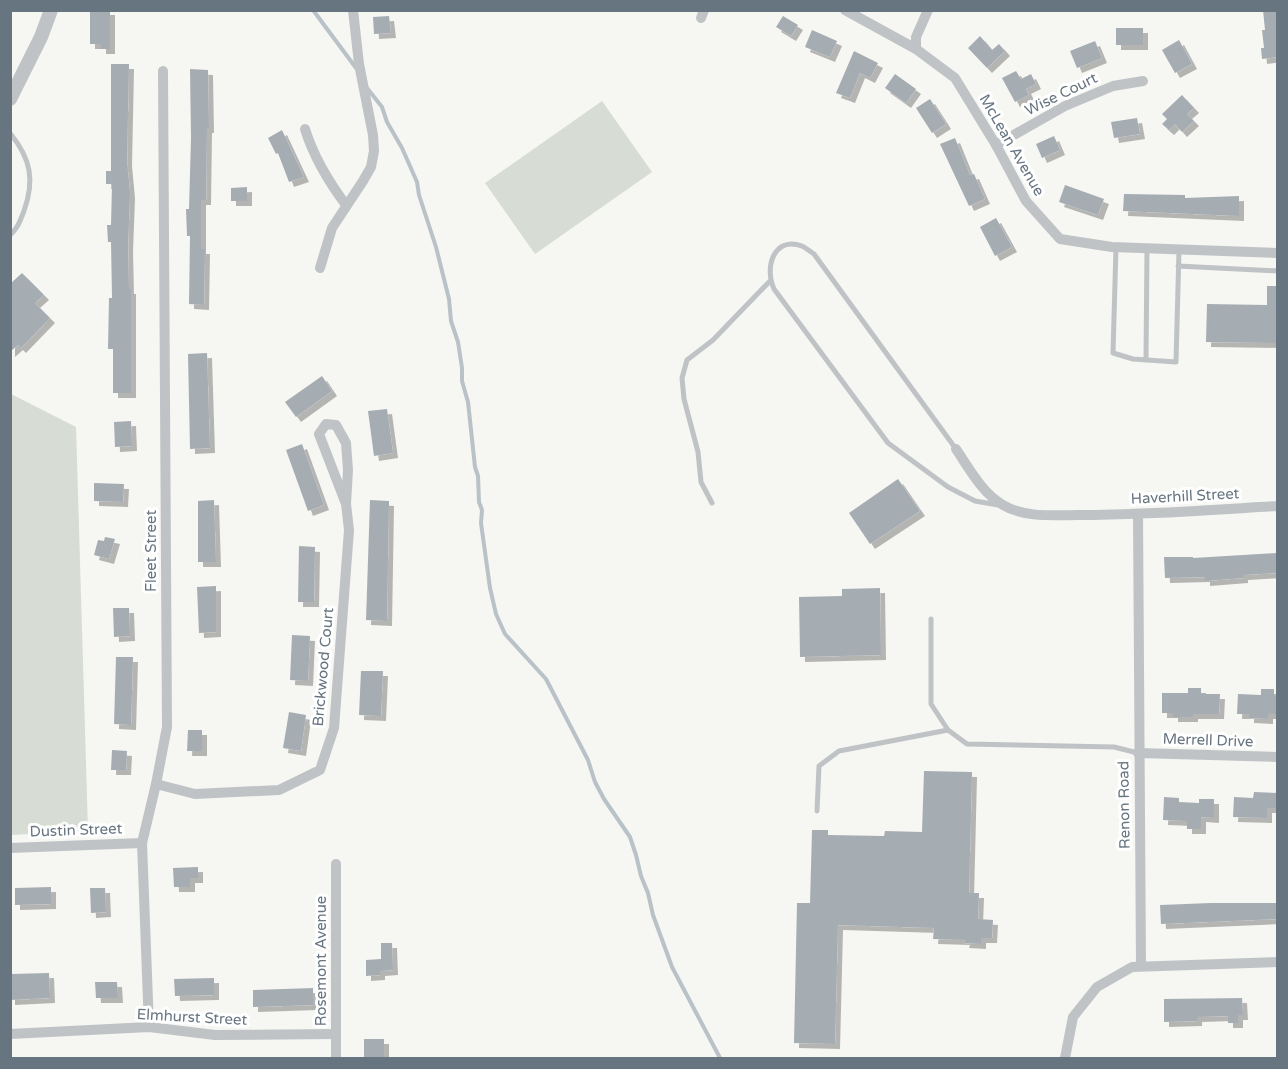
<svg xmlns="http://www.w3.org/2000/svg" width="1288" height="1069" font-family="'Varela Round',sans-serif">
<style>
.green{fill:#d7dcd4}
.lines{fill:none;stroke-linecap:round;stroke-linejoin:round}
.stream{stroke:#b9c2c7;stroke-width:4}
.building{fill:#a6adb2;filter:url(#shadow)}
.service{stroke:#bfc3c6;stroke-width:5}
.minor{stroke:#bfc3c6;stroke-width:10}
.tertiary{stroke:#bfc3c6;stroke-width:14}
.labels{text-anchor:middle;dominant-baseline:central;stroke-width:6;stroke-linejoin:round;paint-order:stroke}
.street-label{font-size:15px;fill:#677581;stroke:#fff}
</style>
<defs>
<filter id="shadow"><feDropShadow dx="5" dy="5" stdDeviation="0" flood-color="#0004"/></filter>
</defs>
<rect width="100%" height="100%" fill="#f6f6f3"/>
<g class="green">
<path d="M602 101 652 172 535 254 485 183Z"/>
<path d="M11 394 76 427 88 831 11 835Z"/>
</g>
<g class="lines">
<g class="stream">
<path d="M313 10 356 68"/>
<path d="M367 88 382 107 387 122 402 148 417 182 419 195 436 247 449 299 451 321 458 342 462 368V381L468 402 475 467 478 476 479 502 482 510 481 523 490 588 496 614 505 634 546 679 588 760 595 782 604 799 630 837 636 855 641 876 648 893 653 915 672 967 720 1058"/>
</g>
</g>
<g class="building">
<path d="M90 10H110V49H101V44H90Z"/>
<path d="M1263 10H1278V57L1262 59 1261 48H1264L1262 30H1265Z"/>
<path d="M389 16 391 33 374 34 373 17Z"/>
<path d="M783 16 798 25 791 36 776 27Z"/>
<rect x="1116" y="28" width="27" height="17"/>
<path d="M812 30 837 41 830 57 805 47Z"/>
<path d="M980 36 992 50 999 44 1005 51 987 68 968 48Z"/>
<path d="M1179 40 1192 64 1175 73 1162 50Z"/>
<path d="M1095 41 1102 58 1077 68 1070 51Z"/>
<path d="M854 51 878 63 870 78 860 73 850 98 836 93Z"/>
<path d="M111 64H129L127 161 130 193 128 247 129 289H131V393H113V349H108L109 298H112L111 242H108L107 225H111L112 184H106V171H111Z"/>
<path d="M190 69 208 70 209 128H207L206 200H201V249H205L204 305 189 304 190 236H187L186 209H189L191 138Z"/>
<path d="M1016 71 1021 79 1031 74 1036 84 1026 89 1029 95 1015 102 1002 78Z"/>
<path d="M895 74 916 89 906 103 885 88Z"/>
<path d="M1182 95 1194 108 1187 114 1194 121 1182 132 1175 124 1169 130 1162 124 1167 119 1162 114Z"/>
<path d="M930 99 946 124 932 133 916 108Z"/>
<path d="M1137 118 1140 134 1114 138 1111 122Z"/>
<path d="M282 130 304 177 289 182 278 153 276 154 268 138Z"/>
<path d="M1054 136 1060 150 1042 158 1036 144Z"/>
<path d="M955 138 970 175 974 174 985 199 969 206 940 144Z"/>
<path d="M1065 185 1104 199 1098 215 1059 202Z"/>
<path d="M247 187V201H231V188Z"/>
<path d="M1124 194 1185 195V198L1239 196V216L1123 211Z"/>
<path d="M996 218 1012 247 995 256 980 227Z"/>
<path d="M22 273 44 295 35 303 50 318 21 348 18 345 10 352V284Z"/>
<path d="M1267 286H1278V343L1206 342 1207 304 1267 305Z"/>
<path d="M207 353 210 448 190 449 188 354Z"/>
<path d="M322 376 332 391 296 417 285 402Z"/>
<path d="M387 409 393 453 374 456 368 411Z"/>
<path d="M131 421 132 446 115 447 114 422Z"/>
<path d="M302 444 324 505 308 511 286 450Z"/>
<path d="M898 479 920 511 870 544 849 513Z"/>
<path d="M94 483 124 484 123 502 94 501Z"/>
<path d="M214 500 216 562H198V501Z"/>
<path d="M370 500 389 501 387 621 366 620Z"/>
<path d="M105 537 115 539 109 559 94 555 98 540 104 541Z"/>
<path d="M299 546 315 547 314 602H298Z"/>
<path d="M1278 553V573L1243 575V578L1205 581V577L1165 578 1164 557H1193V558Z"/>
<path d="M216 586V632L199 633 197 587Z"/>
<path d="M880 588 881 655 800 657 799 597 842 596V589Z"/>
<path d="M113 608H129L130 636 114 637Z"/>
<path d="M292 635 310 636 308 681 290 680Z"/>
<path d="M116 657H133L131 725 114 724Z"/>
<path d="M361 671H383L381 716 359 715Z"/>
<path d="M1188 688H1201V694H1220L1219 714H1193V717H1173V713H1162V693H1188Z"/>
<path d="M1261 689H1274V695L1278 696V714H1268V719L1249 718V714H1237L1238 694 1261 695Z"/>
<path d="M289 712 306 715 301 751 283 748Z"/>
<path d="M188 730H202V751H187Z"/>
<path d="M112 750 127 751 126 770H111Z"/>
<path d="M924 771 972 772 969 893H979L978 919 993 920 992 938H981V944L964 943 965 940 933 939 934 928 838 925 835 1044 794 1043 797 903H810L812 830H828V835L884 836 885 831 922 832Z"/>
<path d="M1254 792 1278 793V808H1267V818L1233 817 1234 797 1253 798Z"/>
<path d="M1164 797 1179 798V802L1199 803V799H1214V818L1201 817V829H1187V821L1163 820Z"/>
<path d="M198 867V878H190V887H174L173 868Z"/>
<path d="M51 887V904L15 905V888Z"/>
<path d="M90 888H105L106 912 91 913Z"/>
<path d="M1211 903H1278V919L1161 924 1160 905Z"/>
<path d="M381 943H392L393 970 380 971V975L366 976V960L381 959Z"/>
<path d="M49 973 50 998 10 1000V974Z"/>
<path d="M214 978V995L175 996 174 979Z"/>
<path d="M95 982H117L118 998H96Z"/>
<path d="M313 988V1005L253 1007V990Z"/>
<path d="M1242 998 1243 1015H1238V1023H1228V1016L1197 1017V1021L1164 1022V999Z"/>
<rect x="364" y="1039" width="20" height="20"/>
</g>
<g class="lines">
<g class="service">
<path d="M10 133C31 159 35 180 24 211 20 221 18 228 10 235"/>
<path d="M1116 247 1113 353 1133 359 1176 362 1179 250"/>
<path d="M1178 266 1278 271"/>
<path d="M1146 360 1147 248"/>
<path d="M956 449 814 254C811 252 806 248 802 246 774 236 764 267 774 289L888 443 948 487 975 501 998 505"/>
<path d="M712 503 701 482 698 452 684 399 682 378 687 360 713 340 770 281"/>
<path d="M931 619V704L948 730 967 744 1114 747 1138 753"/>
<path d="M817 811 819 766 839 751 948 730"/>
</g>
<g class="minor">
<path d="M845 10 916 49 955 78 996 145 1026 201 1060 239 1112 247 1278 253"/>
<path d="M701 18 704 10"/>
<path d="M916 49V37L928 10"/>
<path d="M305 129C314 158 328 181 346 205"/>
<path d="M996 145 1065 106 1113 86 1143 81"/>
<path d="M320 268 332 228 363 181 371 167 374 151 373 135 359 64 353 10"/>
<path d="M956 449C969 468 982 493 1003 505 1024 518 1055 515 1079 515 1146 515 1211 510 1278 506"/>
<path d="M1138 515 1141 965"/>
<path d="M1138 753 1278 757"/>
<path d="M156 784 195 794 279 790 320 770 334 728 349 530 346 504 348 470 346 443 336 425 326 424 319 434 346 504"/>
<path d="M10 848 142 843"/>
<path d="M149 1027 142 843 156 784 167 727 163 71"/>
<path d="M10 1034 149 1027 215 1035 336 1034"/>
<path d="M336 1058V864"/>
<path d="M1065 1058 1073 1017 1097 987 1132 967 1278 962"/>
</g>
<path class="tertiary" d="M10 99 41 37 51 10"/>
</g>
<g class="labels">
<g class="street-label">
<text transform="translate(1061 94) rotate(-26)">Wise Court</text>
<text transform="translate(1012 145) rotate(60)">McLean Avenue</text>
<text transform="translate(1185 496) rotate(-3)">Haverhill Street</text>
<text transform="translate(151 551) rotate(-90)">Fleet Street</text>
<text transform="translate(323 667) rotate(-85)">Brickwood Court</text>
<text transform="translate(1208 740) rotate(2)">Merrell Drive</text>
<text transform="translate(1124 805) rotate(-91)">Renon Road</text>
<text transform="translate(76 830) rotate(-2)">Dustin Street</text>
<text transform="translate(321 961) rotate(-90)">Rosemont Avenue</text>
<text transform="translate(192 1017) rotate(3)">Elmhurst Street</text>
</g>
</g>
<rect width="1288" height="1069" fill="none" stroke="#677581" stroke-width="24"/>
</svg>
